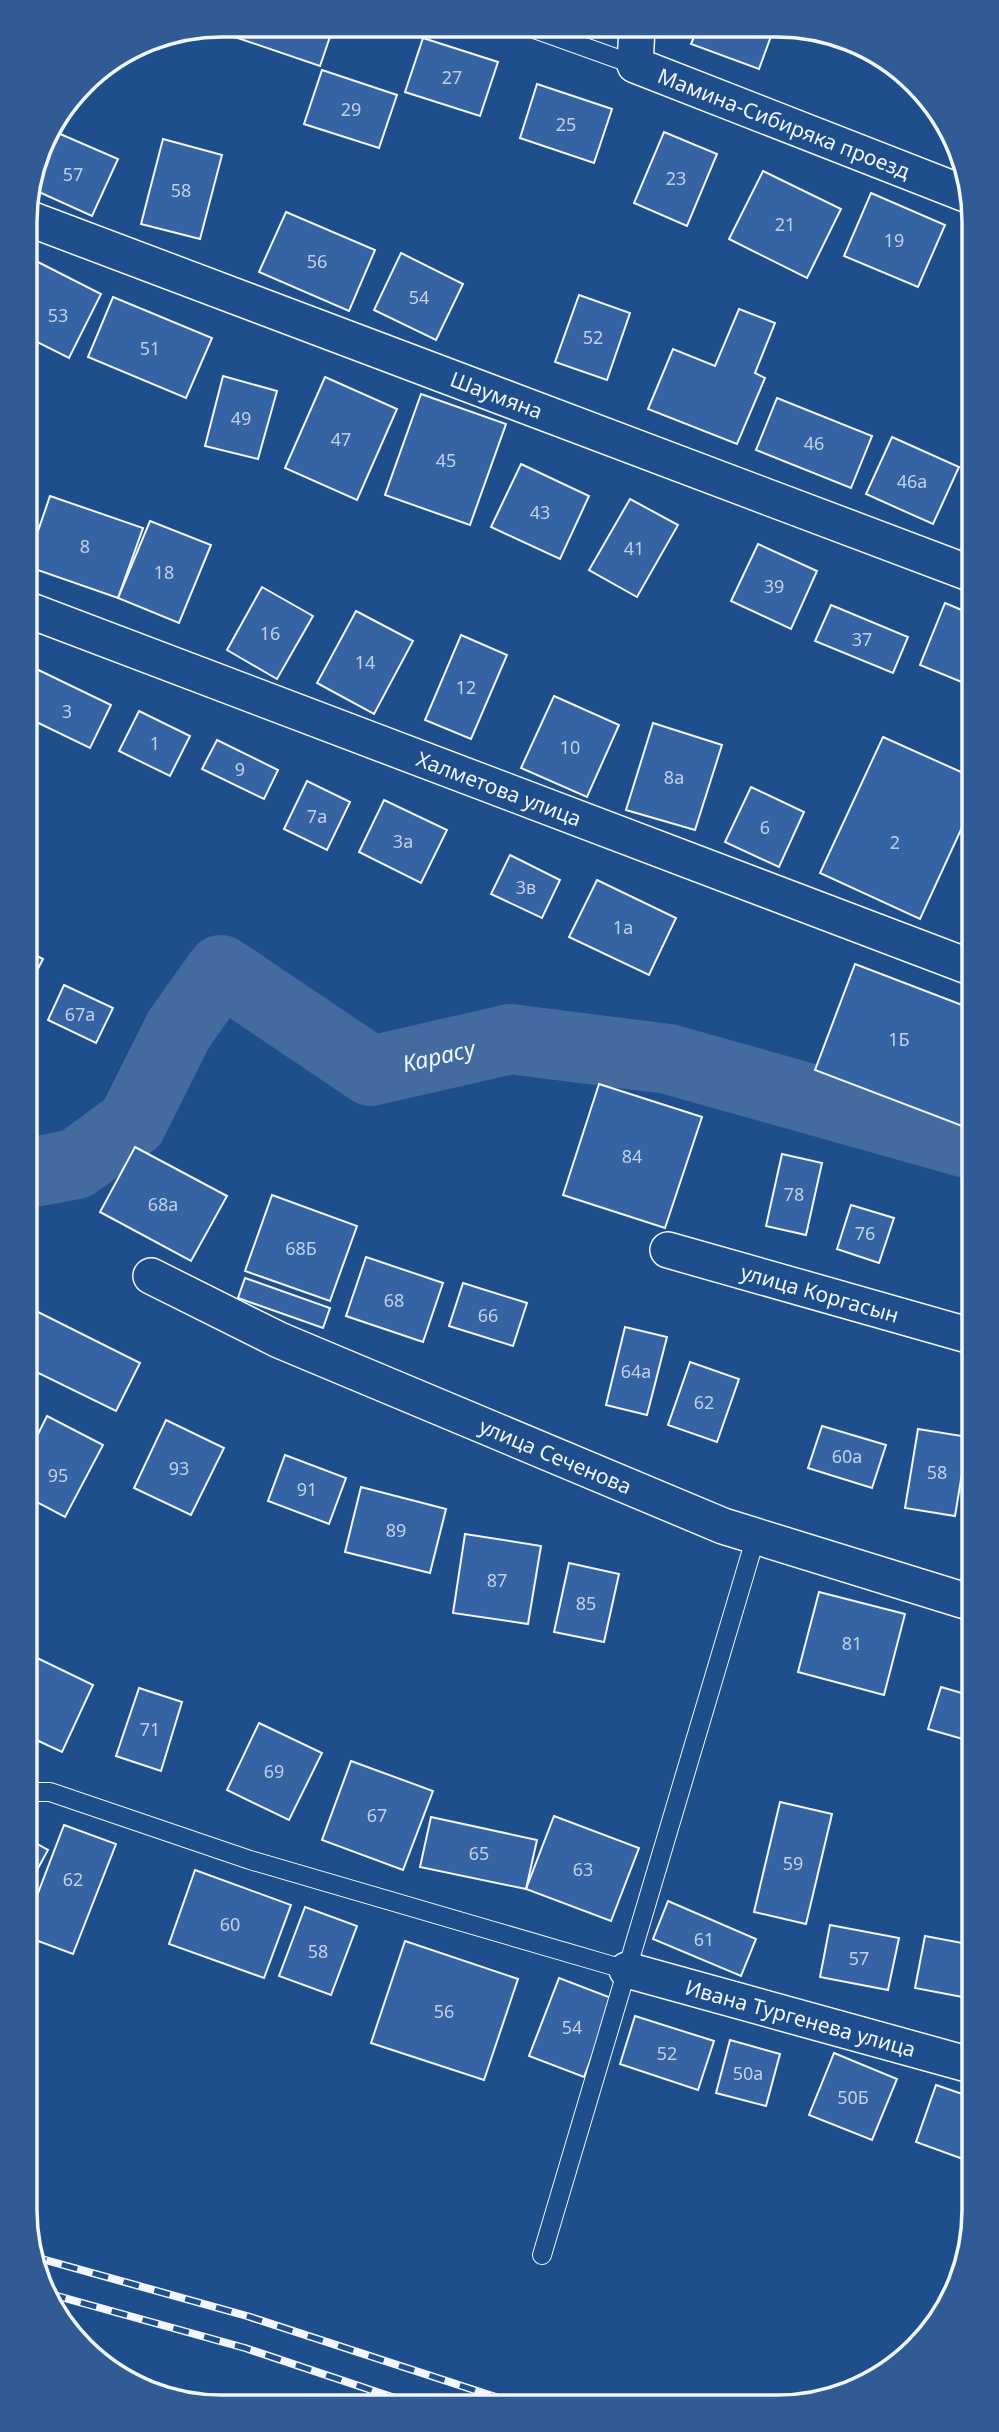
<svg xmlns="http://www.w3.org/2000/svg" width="999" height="2432" font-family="'Noto Sans',sans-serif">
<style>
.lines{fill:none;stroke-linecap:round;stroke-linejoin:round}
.river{stroke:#446ba0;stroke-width:70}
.building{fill:#3563a3;stroke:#f2f6ff;stroke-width:2}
.lane-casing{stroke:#f2f6ff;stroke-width:20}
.street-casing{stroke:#f2f6ff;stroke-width:38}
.lane{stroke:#1f4e8c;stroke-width:18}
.street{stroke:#1f4e8c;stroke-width:35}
.rail-casing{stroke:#f2f6ff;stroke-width:8}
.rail{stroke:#1f4e8c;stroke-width:5;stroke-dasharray:16;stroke-linecap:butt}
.labels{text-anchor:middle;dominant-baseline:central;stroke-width:5;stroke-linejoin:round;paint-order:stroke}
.number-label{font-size:18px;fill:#c3d1e8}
.street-label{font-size:21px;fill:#f2f6ff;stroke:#1f4e8c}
.water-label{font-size:23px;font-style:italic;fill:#f2f6ff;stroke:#1f4e8c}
.rim{fill:none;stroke:#f2f6ff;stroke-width:3.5}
</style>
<rect width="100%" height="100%" fill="#1f4e8c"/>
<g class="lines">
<path class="river" id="s1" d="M28 1173 76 1164 132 1123 179 1029 221 970 371 1071 510 1039 668 1059 971 1144"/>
</g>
<g class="building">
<path d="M229 25H334L320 66 226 34Z"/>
<path d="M698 27 774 28 759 69 691 44Z"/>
<path d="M797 28H815L857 50Z"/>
<path d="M423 38 498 62 480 116 405 92Z"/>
<path d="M322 70 397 95 379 148 304 124Z"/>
<path d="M537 84 612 109 594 163 520 138Z"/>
<path d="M51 130 118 159 92 216 30 188Z"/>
<path d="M664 132 717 154 687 226 634 203Z"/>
<path d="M163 139 222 155 200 239 141 224Z"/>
<path d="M763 171 841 209 807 278 729 239Z"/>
<path d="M871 193 945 225 918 287 844 256Z"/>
<path d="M286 212 375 250 349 311 259 272Z"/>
<path d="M401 253 463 284 436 340 374 310Z"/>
<path d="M32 259 101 294 69 358 25 336V273Z"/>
<path d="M579 295 630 313 607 380 555 362Z"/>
<path d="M113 297 212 338 186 398 88 357Z"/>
<path d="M739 309 775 323 755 373 765 378 737 444 648 409 673 349 715 366Z"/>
<path d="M223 376 277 391 258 459 205 446Z"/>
<path d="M325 377 397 409 357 500 285 468Z"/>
<path d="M421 394 506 424 470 525 385 495Z"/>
<path d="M777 398 872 436 851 488 756 450Z"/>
<path d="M892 437 959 467 933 524 866 494Z"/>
<path d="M521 464 589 496 560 559 491 527Z"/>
<path d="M50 496 143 528 118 598 26 566Z"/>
<path d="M630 499 678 525 637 597 589 570Z"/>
<path d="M150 521 211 545 179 623 118 598Z"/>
<path d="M758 544 817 571 791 629 731 601Z"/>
<path d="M262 587 313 616 277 679 227 650Z"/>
<path d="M945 603 969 613V685L920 665Z"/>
<path d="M831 605 908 637 893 673 815 641Z"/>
<path d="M356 611 413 641 374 714 317 683Z"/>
<path d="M461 635 507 655 471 739 425 720Z"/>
<path d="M26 664 111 705 90 748 26 717Z"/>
<path d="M554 696 619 725 587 797 521 768Z"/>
<path d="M139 711 190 736 170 776 119 751Z"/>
<path d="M653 723 722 745 695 830 626 810Z"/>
<path d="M883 737 970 776V810L920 919 820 873Z"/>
<path d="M217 740 278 770 264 799 202 769Z"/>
<path d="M307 781 350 802 327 850 284 829Z"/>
<path d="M751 787 804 812 779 867 725 842Z"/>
<path d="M384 800 447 830 421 883 359 852Z"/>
<path d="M510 855 560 880 542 918 491 894Z"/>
<path d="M597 880 676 918 649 975 569 937Z"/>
<path d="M27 951 43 959 27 990Z"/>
<path d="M855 964 970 1008 971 1104 962 1126 815 1070Z"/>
<path d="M64 985 113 1008 96 1043 48 1020Z"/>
<path d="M599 1084 702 1117 665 1228 563 1195Z"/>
<path d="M135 1147 227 1196 191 1261 100 1212Z"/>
<path d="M782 1154 822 1163 806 1235 766 1226Z"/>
<path d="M272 1195 357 1226 330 1301 245 1271Z"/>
<path d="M851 1205 894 1218 879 1263 837 1249Z"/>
<path d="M366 1257 443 1283 423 1342 346 1316Z"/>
<path d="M245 1278 330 1308 323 1328 238 1298Z"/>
<path d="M463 1283 527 1303 513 1346 449 1326Z"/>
<path d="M28 1307 140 1363 116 1411 28 1368Z"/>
<path d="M625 1327 667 1337 647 1415 606 1405Z"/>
<path d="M690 1362 739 1379 717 1442 668 1425Z"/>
<path d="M47 1416 103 1445 65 1517 29 1498V1452Z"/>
<path d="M166 1420 224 1448 191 1515 134 1488Z"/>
<path d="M822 1426 886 1445 872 1488 808 1468Z"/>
<path d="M918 1429 968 1437 955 1516 905 1508Z"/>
<path d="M285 1455 346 1478 329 1524 268 1501Z"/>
<path d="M361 1487 446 1509 430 1573 345 1552Z"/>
<path d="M465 1534 541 1546 528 1624 453 1613Z"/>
<path d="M569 1563 619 1574 604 1642 554 1632Z"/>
<path d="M819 1592 905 1614 884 1695 798 1672Z"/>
<path d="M31 1655 93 1685 62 1752 30 1737Z"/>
<path d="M941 1687 972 1696 973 1742 928 1729Z"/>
<path d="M139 1688 182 1702 161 1771 116 1756Z"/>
<path d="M259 1723 322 1753 289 1820 227 1790Z"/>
<path d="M351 1761 433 1791 403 1870 322 1840Z"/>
<path d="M780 1802 832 1814 806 1924 754 1912Z"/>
<path d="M554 1816 639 1848 611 1921 526 1889Z"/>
<path d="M431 1817 537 1840 526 1889 420 1867Z"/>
<path d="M64 1825 116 1844 73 1954 30 1938V1914Z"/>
<path d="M30 1840 48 1850 30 1883Z"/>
<path d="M195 1870 291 1905 264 1978 169 1944Z"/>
<path d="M668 1901 756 1939 741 1976 653 1939Z"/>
<path d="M305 1907 357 1926 331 1995 279 1976Z"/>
<path d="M830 1925 899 1938 888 1990 820 1977Z"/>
<path d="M925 1936 973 1945V1999L915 1988Z"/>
<path d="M405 1941 518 1979 484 2080 371 2043Z"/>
<path d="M559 1978 614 1999 584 2077 529 2056Z"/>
<path d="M635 2016 714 2041 698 2090 620 2064Z"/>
<path d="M730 2040 780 2054 766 2106 716 2093Z"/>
<path d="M834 2053 897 2079 872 2140 809 2115Z"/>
<path d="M936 2085 974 2098V2163L916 2142Z"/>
</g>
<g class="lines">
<defs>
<g id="lane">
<path d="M526 26 635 65"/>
<path d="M30 1792H50L250 1860 627 1970"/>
<path d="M542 2255 756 1536"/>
</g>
<g id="street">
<path id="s2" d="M637 27 635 65 968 195"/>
<path id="s3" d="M25 217 969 573"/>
<path id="s4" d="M26 609 970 967"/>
<path id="s5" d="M668 1250 971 1336"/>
<path id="s6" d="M151 1276 279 1340 723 1526 972 1603"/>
<path id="s7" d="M627 1970 974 2066"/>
</g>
</defs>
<use href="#lane" class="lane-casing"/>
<use href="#street" class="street-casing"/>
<use href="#lane" class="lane"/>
<use href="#street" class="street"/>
<defs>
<g id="rail">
<path d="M31 2256 247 2316 511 2402"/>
<path d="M50 2294 245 2348 410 2403"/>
</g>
</defs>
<use href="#rail" class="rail-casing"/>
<use href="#rail" class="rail"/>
</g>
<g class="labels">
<g class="number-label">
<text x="452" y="77">27</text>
<text x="351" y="109">29</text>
<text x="566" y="124">25</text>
<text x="73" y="174">57</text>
<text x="676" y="178">23</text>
<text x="181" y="190">58</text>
<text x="785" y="224">21</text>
<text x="894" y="240">19</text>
<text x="317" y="261">56</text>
<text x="419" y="297">54</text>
<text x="58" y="315">53</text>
<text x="593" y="337">52</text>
<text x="150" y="348">51</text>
<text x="241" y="418">49</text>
<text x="341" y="439">47</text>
<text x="814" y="443">46</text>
<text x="446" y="460">45</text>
<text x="912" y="481">46а</text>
<text x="540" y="512">43</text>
<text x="85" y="546">8</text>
<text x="634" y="548">41</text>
<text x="164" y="572">18</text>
<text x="774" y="586">39</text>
<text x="270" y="633">16</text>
<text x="862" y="639">37</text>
<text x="365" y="662">14</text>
<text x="466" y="687">12</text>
<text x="67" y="711">3</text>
<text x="155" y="743">1</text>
<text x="570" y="747">10</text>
<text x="240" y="769">9</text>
<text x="674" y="777">8а</text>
<text x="317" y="816">7а</text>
<text x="765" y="827">6</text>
<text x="403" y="841">3а</text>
<text x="895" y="842">2</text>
<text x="526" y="887">3в</text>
<text x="623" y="927">1а</text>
<text x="80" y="1014">67а</text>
<text x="899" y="1039">1Б</text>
<text x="632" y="1156">84</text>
<text x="794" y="1194">78</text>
<text x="163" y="1204">68а</text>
<text x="865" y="1233">76</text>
<text x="301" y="1248">68Б</text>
<text x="394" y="1300">68</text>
<text x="488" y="1315">66</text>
<text x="636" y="1371">64а</text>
<text x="704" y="1402">62</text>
<text x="847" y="1456">60а</text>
<text x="179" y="1468">93</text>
<text x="937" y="1472">58</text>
<text x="58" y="1475">95</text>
<text x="307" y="1489">91</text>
<text x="396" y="1530">89</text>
<text x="497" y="1580">87</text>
<text x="586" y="1603">85</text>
<text x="852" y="1643">81</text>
<text x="150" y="1729">71</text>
<text x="274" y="1771">69</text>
<text x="377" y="1815">67</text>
<text x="479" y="1853">65</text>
<text x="793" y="1863">59</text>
<text x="583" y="1869">63</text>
<text x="73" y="1879">62</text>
<text x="230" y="1924">60</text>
<text x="704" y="1939">61</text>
<text x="318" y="1951">58</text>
<text x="859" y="1958">57</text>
<text x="444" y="2011">56</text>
<text x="572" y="2027">54</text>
<text x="667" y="2053">52</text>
<text x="748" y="2073">50а</text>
<text x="853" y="2097">50Б</text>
</g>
<g class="street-label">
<text stroke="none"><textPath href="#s2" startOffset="198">Мамина-Сибиряка проезд</textPath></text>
<text stroke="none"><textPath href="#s3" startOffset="504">Шаумяна</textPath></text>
<text stroke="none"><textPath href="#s4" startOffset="506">Халметова улица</textPath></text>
<text stroke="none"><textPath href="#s5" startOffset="158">улица Коргасын</textPath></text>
<text stroke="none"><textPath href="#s6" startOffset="443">улица Сеченова</textPath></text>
<text stroke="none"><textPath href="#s7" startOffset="180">Ивана Тургенева улица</textPath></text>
</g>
<g class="water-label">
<text stroke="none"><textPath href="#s1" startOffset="546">Карасу</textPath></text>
</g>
</g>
<path d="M0 0H999V2432H0ZM222 37H777A185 185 0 0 1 962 222V2210A185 185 0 0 1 777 2395H222A185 185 0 0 1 37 2210V222A185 185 0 0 1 222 37Z" fill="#305b95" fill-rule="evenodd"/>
<path class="rim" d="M222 37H777A185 185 0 0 1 962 222V2210A185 185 0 0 1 777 2395H222A185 185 0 0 1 37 2210V222A185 185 0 0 1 222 37Z"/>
</svg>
